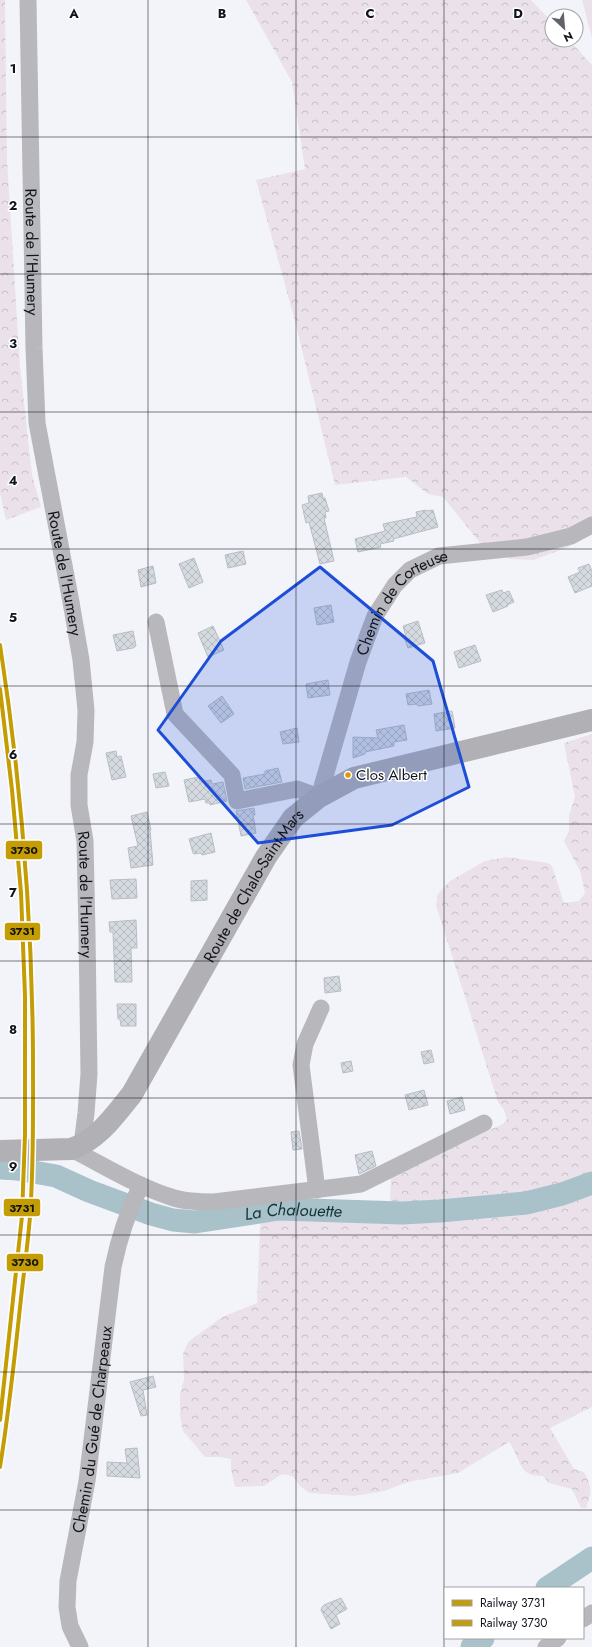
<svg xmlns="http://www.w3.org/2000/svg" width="592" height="1647" font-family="Jost,sans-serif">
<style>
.grass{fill:#ebe1eb}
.forest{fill:url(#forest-crowns)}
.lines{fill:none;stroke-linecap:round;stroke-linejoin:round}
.river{stroke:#a9c2c9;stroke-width:23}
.building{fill:url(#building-cross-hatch);stroke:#b9bec4}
.minor{stroke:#b8b8bc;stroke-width:17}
.major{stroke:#b1b0b5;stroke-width:22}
.rail-1-casing{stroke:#fff;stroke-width:7}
.rail-2-casing{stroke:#fff;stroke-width:7}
.rail-1{stroke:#c49c03;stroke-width:4}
.rail-2{stroke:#c49c03;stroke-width:4}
.marked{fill:#1d4ed8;fill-opacity:0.2;stroke:#1d4ed8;stroke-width:3;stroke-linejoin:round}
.grid{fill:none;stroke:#12141d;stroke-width:1;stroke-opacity:0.55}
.bus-dot{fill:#e09703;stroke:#fff;stroke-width:1.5}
.labels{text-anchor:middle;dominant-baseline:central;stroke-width:3;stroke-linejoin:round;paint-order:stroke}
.bus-label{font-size:15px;fill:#12141d;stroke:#fff;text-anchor:start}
.street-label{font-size:16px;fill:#12141d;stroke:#fff}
.water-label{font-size:17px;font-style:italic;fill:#11353b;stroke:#fff}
.grid-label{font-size:13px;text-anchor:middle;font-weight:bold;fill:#12141d;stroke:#fff;stroke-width:3;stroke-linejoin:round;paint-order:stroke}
.line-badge{stroke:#fff;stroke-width:1.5}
.pale-badge-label{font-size:11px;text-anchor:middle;font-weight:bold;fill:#111}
</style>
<defs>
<pattern id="forest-crowns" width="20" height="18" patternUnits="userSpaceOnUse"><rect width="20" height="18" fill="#ebe1eb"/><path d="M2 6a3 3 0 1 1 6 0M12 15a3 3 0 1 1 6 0" fill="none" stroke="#c8c0c9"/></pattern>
<pattern id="building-cross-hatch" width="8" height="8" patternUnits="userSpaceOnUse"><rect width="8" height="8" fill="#d5dae1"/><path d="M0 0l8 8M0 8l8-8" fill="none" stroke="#b6bac1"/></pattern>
</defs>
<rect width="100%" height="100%" fill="#f3f4fa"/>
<path class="grass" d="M582 0H592V38Z"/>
<g class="forest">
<path d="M0 0H5L7 160 20 366 32 475 41 507 6 520 0 493Z"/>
<path d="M246 0H531L552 22V40H569L592 65V533L568 547 534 560 510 559 480 543 443 497 428 494 406 477 335 485 295 321 256 180 305 169 292 82Z"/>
<path d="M592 734V1407L550 1428 574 1469 584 1472C592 1487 592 1492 586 1508H581L572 1489 549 1483 543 1476C517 1477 521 1458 509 1442L458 1473 408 1482 384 1491 354 1496 309 1493 300 1486 292 1476 282 1474 264 1486 235 1487 231 1470V1459L219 1457H205L183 1431 180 1415V1394L184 1380 183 1354 188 1342 222 1317 257 1303 261 1204 307 1201 390 1205 391 1174 503 1124 507 1119 504 1110 498 1102 436 905 438 894 450 881 485 861 507 857 548 863 552 866 564 903 579 901 585 893 580 871 564 841 569 831V816L575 797 564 743Z"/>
</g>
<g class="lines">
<g class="river">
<path id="s1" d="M0 1168 17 1169 56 1176 89 1191 151 1214 173 1220 195 1222 279 1209 402 1213 440 1211 526 1203 562 1194 592 1183"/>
<path d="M547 1588 592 1558"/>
<path d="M472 1647 483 1638"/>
</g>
</g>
<g class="building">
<path d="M322 493 323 498H325L329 511 325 512 326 518H324L334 561 320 564 309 522 306 523 302 505 309 503 308 496Z"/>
<path d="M426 510V511L433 510 438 527 393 539 394 541 380 544 381 547 358 552 355 539 385 531 383 524 417 517 416 512Z"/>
<path d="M243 551 246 564 228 568 225 555Z"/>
<path d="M194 558 203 582 189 588 179 564Z"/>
<path d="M589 564 592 571V586L575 593 568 577 580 572 578 568Z"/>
<path d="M153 566 156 583 141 587 138 570Z"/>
<path d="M502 590 503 593 509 591 514 602 507 605 508 606 493 612 486 595Z"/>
<path d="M331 605 334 622 317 625 314 608Z"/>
<path d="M418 621 425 643 408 648 404 637H406L403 626Z"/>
<path d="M213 626 224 650 208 657 198 633Z"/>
<path d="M133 631 136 646 133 648 117 651 113 635Z"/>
<path d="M475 645 481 661 459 668 454 652Z"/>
<path d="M328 680 330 695 308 698 306 684Z"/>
<path d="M429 690 432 704 418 706 417 704 408 705 406 694Z"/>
<path d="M222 696 234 714 221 723 208 706Z"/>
<path d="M452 711 455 728 436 731 434 714Z"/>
<path d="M404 725 407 740 394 742V746L365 752V754L353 758V737L378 738 376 730Z"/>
<path d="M297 728 299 742 283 744 280 732Z"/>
<path d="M116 751 117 757 121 756 126 777 112 780 106 753Z"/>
<path d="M278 768 282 782 245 789 243 778 265 774V771Z"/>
<path d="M165 772 169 786 156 788 153 774Z"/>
<path d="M199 777 200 782 211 780 212 784 223 782 227 801 210 805V803H206L205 799 189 802 184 780Z"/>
<path d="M254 808 255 815H253L256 833 241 836 236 811Z"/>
<path d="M147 812 151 830H150L153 865 131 868 128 848 138 846 131 816Z"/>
<path d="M211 833 215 852 202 855 201 853 194 854 193 853 189 839Z"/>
<path d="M136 879 137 898 112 899 110 880Z"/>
<path d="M207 880V900L191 901V881Z"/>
<path d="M136 920 137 948H131L132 982H115L113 932H110L109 922Z"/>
<path d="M339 976 341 991 325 993 324 978Z"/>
<path d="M117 1004H136V1026H121L120 1019H118Z"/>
<path d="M431 1050 434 1062 424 1064 421 1052Z"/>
<path d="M351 1061 353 1071 343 1073 341 1063Z"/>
<path d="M424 1090 428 1105 409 1110 405 1095Z"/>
<path d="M462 1097 465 1110 450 1114 447 1101Z"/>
<path d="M299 1131 302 1149 293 1150 291 1132Z"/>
<path d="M372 1151 376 1166 359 1174 355 1155Z"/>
<path d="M153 1376 156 1387 143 1390 147 1415 141 1416 130 1382Z"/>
<path d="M137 1448 140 1478 107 1476V1462L127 1463 125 1449Z"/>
<path d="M341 1598 347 1609 336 1615 340 1624 331 1629 321 1610 322 1607 324 1605Z"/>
</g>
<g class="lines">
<g class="minor">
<path id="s2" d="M28 0 34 348 37 423 71 602 81 660 86 710 85 742 79 775V805L85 841 87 933 89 1074 86 1113 82 1145"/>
<path id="s3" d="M156 622 175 714 232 775 237 801 297 789 319 797 358 662 375 616 395 585 410 570 439 556 527 547 571 536 592 525"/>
<path d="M71 1149C105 1166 138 1187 174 1198 187 1202 201 1202 214 1202L361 1184 484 1123"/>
<path d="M317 1190 301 1065 305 1044 321 1008"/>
<path d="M583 1619 592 1613"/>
<path id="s4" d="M80 1647 70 1626 67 1607 68 1581 87 1481 113 1267C119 1238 128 1211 141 1185"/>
<path d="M546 1647 558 1638"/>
</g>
<path class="major" id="s5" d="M0 1151 71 1149C98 1140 115 1115 132 1094L266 857 293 818 319 797 354 778 592 720"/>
<defs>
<path id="rail-1" d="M0 689 12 790 21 893 25 996V1134L22 1216 0 1420"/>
<path id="rail-2" d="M0 645C21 781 32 917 33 1054 33 1108 34 1162 30 1216 28 1243 24 1271 21 1298 15 1355 9 1411 0 1467"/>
</defs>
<use href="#rail-1" class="rail-1-casing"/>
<use href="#rail-2" class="rail-2-casing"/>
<use href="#rail-1" class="rail-1"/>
<use href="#rail-2" class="rail-2"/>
</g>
<path class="marked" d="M320 567 433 661 469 787 392 825 258 843 158 730 221 641Z"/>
<path class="grid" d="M148 0V1647M296 0V1647M444 0V1647M0 137H592M0 274H592M0 412H592M0 549H592M0 686H592M0 824H592M0 961H592M0 1098H592M0 1235H592M0 1372H592M0 1510H592"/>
<circle class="bus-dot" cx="348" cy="775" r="3.5"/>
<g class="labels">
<g class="bus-label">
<text x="356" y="775">Clos Albert</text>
</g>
<g class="street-label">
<text stroke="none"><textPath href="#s2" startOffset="252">Route de l'Humery</textPath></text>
<text stroke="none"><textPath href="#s2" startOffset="576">Route de l'Humery</textPath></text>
<text stroke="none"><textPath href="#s3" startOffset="507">Chemin de Corteuse</textPath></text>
<text stroke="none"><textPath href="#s5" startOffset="396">Route de Chalo-Saint-Mars</textPath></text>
<text stroke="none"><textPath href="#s2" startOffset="900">Route de l'Humery</textPath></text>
<text stroke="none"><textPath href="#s4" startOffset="222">Chemin du Gué de Charpeaux</textPath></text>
</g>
<g class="water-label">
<text stroke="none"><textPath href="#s1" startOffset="303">La Chalouette</textPath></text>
</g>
</g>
<g class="grid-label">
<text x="74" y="18">A</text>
<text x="222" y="18">B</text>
<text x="370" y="18">C</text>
<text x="518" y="18">D</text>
<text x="13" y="73">1</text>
<text x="13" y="210">2</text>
<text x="13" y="348">3</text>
<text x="13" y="485">4</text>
<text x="13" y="622">5</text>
<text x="13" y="759">6</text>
<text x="13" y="897">7</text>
<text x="13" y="1034">8</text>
<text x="13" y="1171">9</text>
</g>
<g class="line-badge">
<rect x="5" y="840" width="38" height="20" rx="4" fill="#c49c03"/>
<rect x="4" y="922" width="37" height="19" rx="4" fill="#c49c03"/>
<rect x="3" y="1198" width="38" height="19" rx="4" fill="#c49c03"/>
<rect x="6" y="1253" width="38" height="19" rx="4" fill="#c49c03"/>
</g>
<g class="pale-badge-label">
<text x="24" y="854">3730</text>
<text x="22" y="935">3731</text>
<text x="22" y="1212">3731</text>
<text x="25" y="1266">3730</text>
</g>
<rect x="444" y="1587" width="140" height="52" fill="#ffffff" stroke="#a0a1a5"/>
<rect x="452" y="1600" width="20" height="6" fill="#c49c03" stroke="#a0a1a5"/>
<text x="480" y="1607" font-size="12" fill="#12141d">Railway 3731</text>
<rect x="452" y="1620" width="20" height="6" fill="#c49c03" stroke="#a0a1a5"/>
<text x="480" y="1627" font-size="12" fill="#12141d">Railway 3730</text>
<g transform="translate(564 28) rotate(154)"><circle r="19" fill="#ffffff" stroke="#a0a1a5"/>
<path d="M0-3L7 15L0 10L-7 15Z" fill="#61626a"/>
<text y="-6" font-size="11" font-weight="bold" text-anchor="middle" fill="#12141d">N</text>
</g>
</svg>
